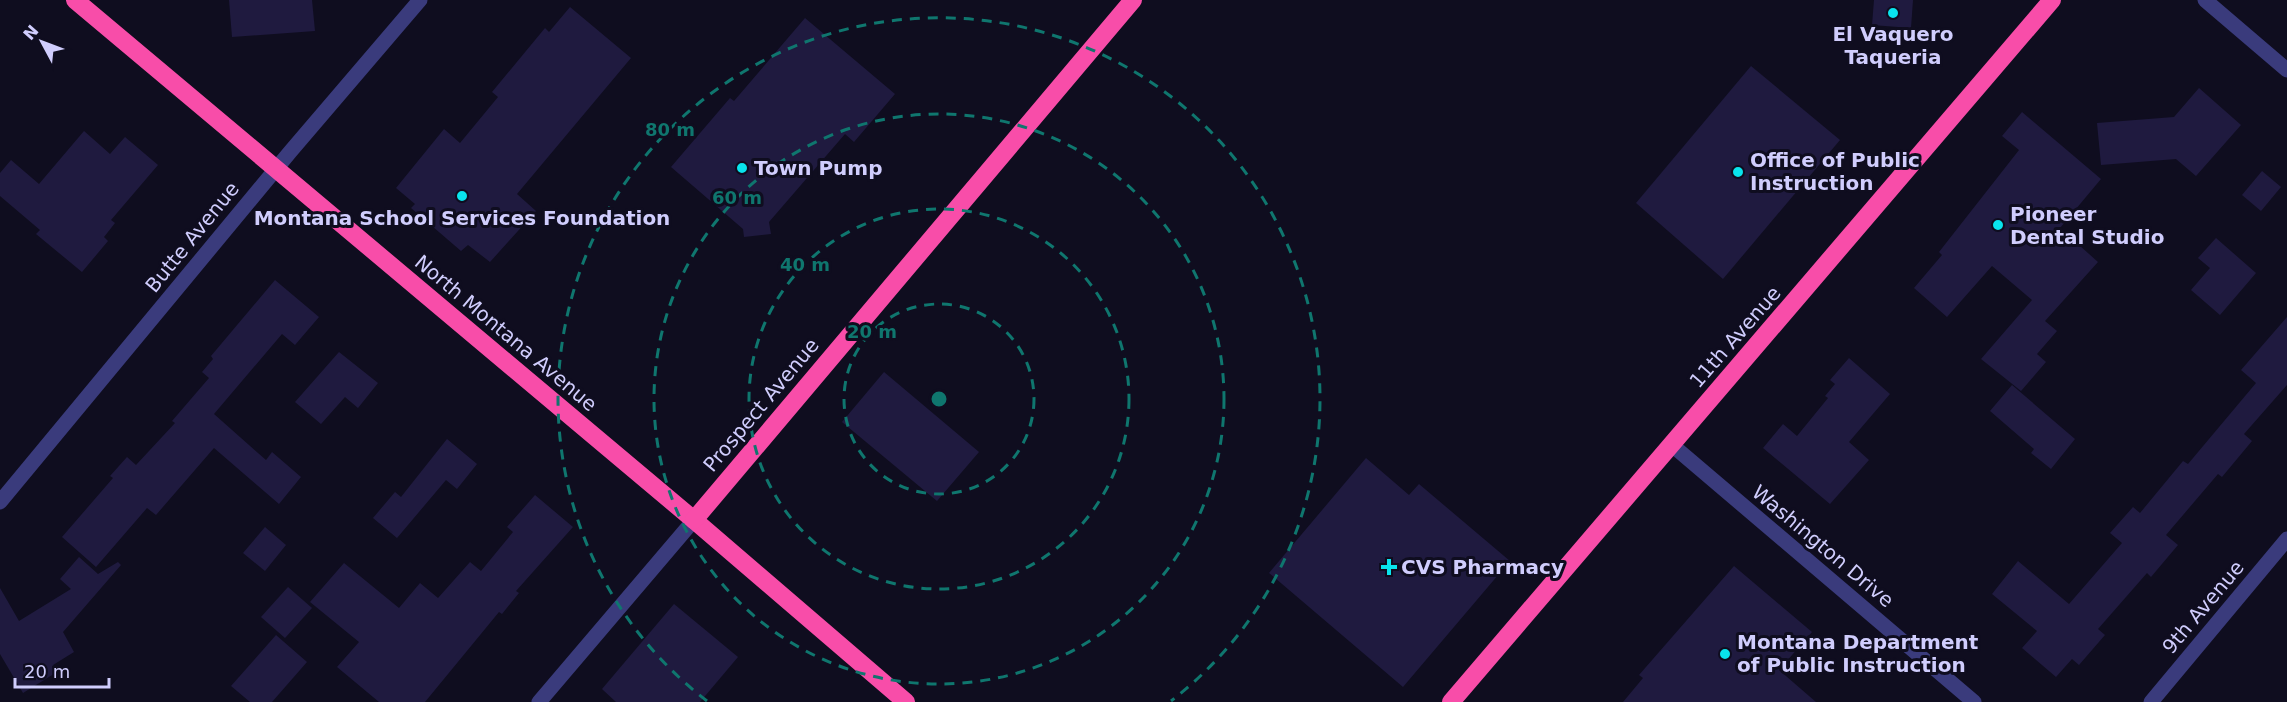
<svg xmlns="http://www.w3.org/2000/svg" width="2287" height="702" font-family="'DejaVu Sans',sans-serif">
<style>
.building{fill:#1f1a3f}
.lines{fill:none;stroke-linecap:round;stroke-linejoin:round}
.minor{stroke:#3a3b7c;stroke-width:15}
.highway{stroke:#f84da9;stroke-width:18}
.ring{fill:none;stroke:#0f766e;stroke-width:3;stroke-dasharray:10 8}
.poi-dot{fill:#09e4ed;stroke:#0f0d1f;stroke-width:2}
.labels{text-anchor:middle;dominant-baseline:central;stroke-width:6;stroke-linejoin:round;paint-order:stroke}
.poi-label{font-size:20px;font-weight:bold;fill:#d0cdfd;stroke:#0f0d1f;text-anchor:start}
.street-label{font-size:20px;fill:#d0cdfd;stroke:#0f0d1f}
.centre{fill:#0f766e;stroke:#0f0d1f;stroke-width:3}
.ring-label{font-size:18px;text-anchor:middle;font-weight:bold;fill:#0f766e;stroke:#0f0d1f;stroke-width:6;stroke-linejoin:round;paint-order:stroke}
</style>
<rect width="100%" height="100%" fill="#0f0d1f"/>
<g class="building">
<path d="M229 0H312L315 31 232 37Z"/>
<path d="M1874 0H1913L1911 28 1872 25Z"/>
<path d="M570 7 631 58 517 194 536 211 490 262 468 245 461 251 411 208 415 204 396 188 444 129 460 143 498 97 492 92 545 28 549 32Z"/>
<path d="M805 18 895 94 854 142 845 134 769 222 771 234 744 237 743 229 671 167 730 98 734 101Z"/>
<path d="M1751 66 1840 140 1723 279 1636 203Z"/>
<path d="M2199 88 2241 125 2196 176 2176 159 2101 165 2097 123 2174 117Z"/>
<path d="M2022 112 2101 179 2060 228 2098 262 2045 321 2057 331 2037 354 2046 362 2021 391 1981 359 2032 300 1992 266 1947 317 1914 288 1942 255 1939 252 2019 150 2002 136Z"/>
<path d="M84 131 110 154 125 137 158 165 111 220 115 223 104 237 108 241 82 272 36 234 40 230 0 196V173L11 160 39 184Z"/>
<path d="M2262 171 2281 187 2261 211 2242 195Z"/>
<path d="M2216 238 2256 273 2220 315 2191 290 2210 268 2198 258Z"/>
<path d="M275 280 319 317 295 345 282 334 214 414 266 460 272 452 301 477 279 504 214 448 156 515 147 508 96 567 62 537 113 478 110 476 127 457 136 465 175 423 172 421 209 378 202 372 213 359 211 356Z"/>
<path d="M2287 317V385L2244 434 2252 441 2222 477 2218 474 2166 535 2178 545 2151 577 2147 573 2098 629 2105 635 2079 665 2072 659 2056 677 2022 648 2037 631 1992 594 2018 561 2069 604 2122 543 2110 533 2133 507 2140 513 2183 461 2188 464 2256 383 2241 370Z"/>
<path d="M339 352 378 383 358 408 345 397 321 424 295 402Z"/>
<path d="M1849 358 1890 394 1849 442 1869 460 1830 504 1763 448 1783 424 1797 436 1828 398 1825 396 1835 384 1830 380Z"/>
<path d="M884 372 979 452 937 501 842 422Z"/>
<path d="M2012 385 2075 439 2051 469 2031 453 2034 449 1990 411Z"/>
<path d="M447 439 477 464 457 489 446 480 397 538 373 518 395 492 401 497Z"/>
<path d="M1366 458 1409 495 1419 484 1510 561 1403 687 1269 573Z"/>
<path d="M535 495 573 527 516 591 519 593 502 614 499 612 425 702H379L337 667 359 642 310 602 344 563 399 608 420 583 438 598 470 562 481 571 513 532 507 527Z"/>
<path d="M265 527 286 545 265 571 243 553Z"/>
<path d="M79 557 98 574 118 562 121 565 63 632 74 652 53 665 57 672 23 693 0 654V588L19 621 71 589 60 579Z"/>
<path d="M1734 566 1812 632 1779 670 1816 702H1623L1643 678 1639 675Z"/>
<path d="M288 587 312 608 285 638 261 617Z"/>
<path d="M674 604 738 657 700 702H616L602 689Z"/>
<path d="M276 635 307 662 272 702H250L231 686Z"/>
</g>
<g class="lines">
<g class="minor">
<path d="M2205 0 2287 70"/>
<path d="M1672 445 1974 702"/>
<path d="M0 502 290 152 420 0"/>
<path d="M539 702 694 520"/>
<path d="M2151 702 2287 539"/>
</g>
<g class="highway">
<path d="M75 0 694 520 906 702"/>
<path d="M694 520 1133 0"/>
<path d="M1451 702 2052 0"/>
</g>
</g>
<g class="ring">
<circle cx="939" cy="399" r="95"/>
<circle cx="939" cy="399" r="190"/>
<circle cx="939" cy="399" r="285"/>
<path d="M707 701A381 381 0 1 1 1171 701"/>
</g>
<g class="poi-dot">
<circle cx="1893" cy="13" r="6"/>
<circle cx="742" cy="168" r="6"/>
<circle cx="1738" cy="172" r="6"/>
<circle cx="462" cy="196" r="6"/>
<circle cx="1998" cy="225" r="6"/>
<path d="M1386 558h6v6h6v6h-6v6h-6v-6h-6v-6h6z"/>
<circle cx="1725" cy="654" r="6"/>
</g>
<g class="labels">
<g class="poi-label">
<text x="1893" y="34" text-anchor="middle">El Vaquero<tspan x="1893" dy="23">Taqueria</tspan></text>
<text x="1750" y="160">Office of Public<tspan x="1750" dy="23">Instruction</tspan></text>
<text x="754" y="168">Town Pump</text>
<text x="2010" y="214">Pioneer<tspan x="2010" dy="23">Dental Studio</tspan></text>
<text x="462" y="218" text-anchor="middle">Montana School Services Foundation</text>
<text x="1401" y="567">CVS Pharmacy</text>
<text x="1737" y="642">Montana Department<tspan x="1737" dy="23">of Public Instruction</tspan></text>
</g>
<g class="street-label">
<text transform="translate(192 237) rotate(-51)">Butte Avenue</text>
<text transform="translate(506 333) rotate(40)">North Montana Avenue</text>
<text transform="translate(1735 337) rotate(-49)">11th Avenue</text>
<text transform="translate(761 405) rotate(-50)">Prospect Avenue</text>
<text transform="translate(1823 546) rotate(40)">Washington Drive</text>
<text transform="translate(2203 607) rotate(-50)">9th Avenue</text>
</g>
</g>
<circle cx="939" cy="399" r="9" class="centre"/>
<g class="ring-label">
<text x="670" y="136">80 m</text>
<text x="737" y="204">60 m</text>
<text x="805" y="271">40 m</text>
<text x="872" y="338">20 m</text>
</g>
<g transform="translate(42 42) rotate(311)" stroke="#0f0d1f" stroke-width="4.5" paint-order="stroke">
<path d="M0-4.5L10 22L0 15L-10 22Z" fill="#d0cdfd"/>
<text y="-9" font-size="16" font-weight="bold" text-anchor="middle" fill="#d0cdfd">N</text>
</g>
<path d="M15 678v9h94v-9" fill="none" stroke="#d0cdfd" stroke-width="3"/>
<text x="24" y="678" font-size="18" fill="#d0cdfd" stroke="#0f0d1f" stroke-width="4.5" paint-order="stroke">20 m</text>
</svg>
